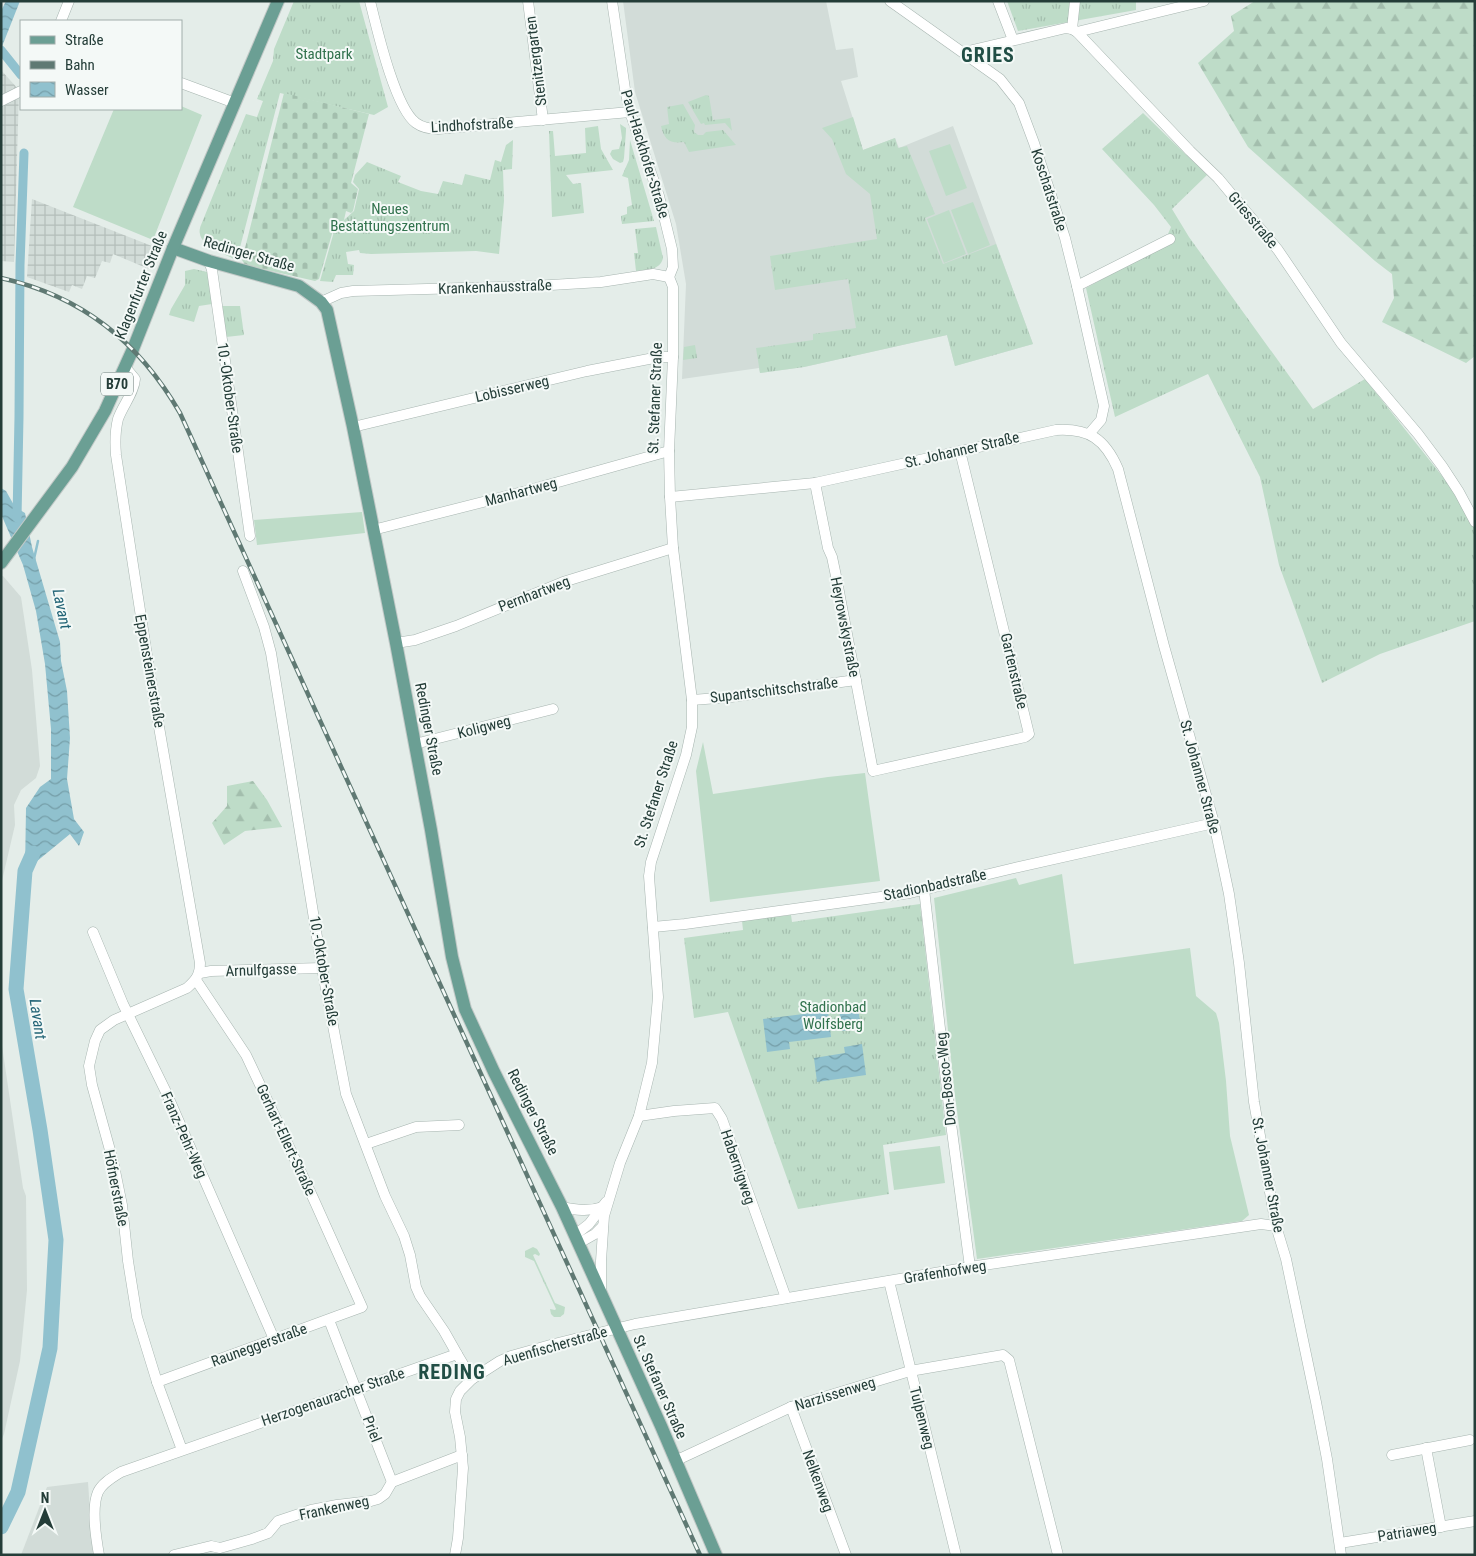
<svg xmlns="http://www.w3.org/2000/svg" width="1476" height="1556" font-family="'Roboto Condensed',sans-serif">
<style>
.built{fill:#d2dcd8}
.industrial{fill:url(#industrial-grid)}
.grass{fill:url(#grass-tufts)}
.forest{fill:url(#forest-firs)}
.cemetery{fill:url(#cemetery-stones)}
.garden{fill:#bedcc8}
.water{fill:url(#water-waves)}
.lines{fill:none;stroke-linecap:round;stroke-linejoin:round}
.stream{stroke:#90c1ce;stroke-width:2.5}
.canal{stroke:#90c1ce;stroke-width:9}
.river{stroke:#90c1ce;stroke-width:15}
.minor-casing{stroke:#a7b5b0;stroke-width:11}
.major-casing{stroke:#c2c9c7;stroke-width:14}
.minor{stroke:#fff;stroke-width:10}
.major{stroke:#6b9f94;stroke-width:12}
.rail-casing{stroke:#5f7973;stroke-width:4.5}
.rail{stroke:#f4f9f7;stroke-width:2.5;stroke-dasharray:8;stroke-linecap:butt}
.labels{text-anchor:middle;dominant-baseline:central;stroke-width:4;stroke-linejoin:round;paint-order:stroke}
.shield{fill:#f4f9f7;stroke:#627571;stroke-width:1}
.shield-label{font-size:14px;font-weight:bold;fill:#243d38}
.park-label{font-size:15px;fill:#31724d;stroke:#f4f9f7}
.street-label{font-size:15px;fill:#243d38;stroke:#f4f9f7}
.water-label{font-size:16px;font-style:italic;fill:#226476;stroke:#f4f9f7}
.district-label{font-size:20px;font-weight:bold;letter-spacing:1px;fill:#214e45;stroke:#f4f9f7}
</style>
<defs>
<pattern id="industrial-grid" width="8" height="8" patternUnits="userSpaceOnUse" patternTransform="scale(1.25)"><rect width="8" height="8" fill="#d2dcd8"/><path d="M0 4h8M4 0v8" fill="none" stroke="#b4beba"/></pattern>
<pattern id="grass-tufts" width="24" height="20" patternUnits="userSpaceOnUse" patternTransform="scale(1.25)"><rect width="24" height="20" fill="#bedcc8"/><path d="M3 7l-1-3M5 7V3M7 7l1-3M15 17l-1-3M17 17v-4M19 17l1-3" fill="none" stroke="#a3bead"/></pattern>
<pattern id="forest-firs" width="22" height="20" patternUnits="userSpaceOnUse" patternTransform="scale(1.25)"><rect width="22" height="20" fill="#bedcc8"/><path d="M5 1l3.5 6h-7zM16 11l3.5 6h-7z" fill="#a3bead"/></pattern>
<pattern id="cemetery-stones" width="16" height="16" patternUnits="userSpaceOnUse" patternTransform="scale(1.25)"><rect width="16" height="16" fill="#bedcc8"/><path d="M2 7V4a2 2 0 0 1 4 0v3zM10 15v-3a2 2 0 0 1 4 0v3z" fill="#a3bead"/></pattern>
<pattern id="water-waves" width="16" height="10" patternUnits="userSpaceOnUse" patternTransform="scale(1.25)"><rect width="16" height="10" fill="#90c1ce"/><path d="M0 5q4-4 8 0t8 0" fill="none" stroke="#759ea8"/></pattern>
</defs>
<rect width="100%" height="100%" fill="#e4ede9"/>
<g class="built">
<path d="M623 1H826L836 50 853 48 858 77 841 81 863 150 895 138 899 148 953 126 1033 344 955 366 947 335 804 367 760 373 759 368 682 379 686 284 676 224 635 92Z"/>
<path d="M1 576H3L21 597 32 670 40 766 36 778 21 790 14 805 15 825 1 885Z"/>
<path d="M1 1039 23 1188 26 1196 27 1290 20 1361 4 1434 1 1441Z"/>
<path d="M88 1482 93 1555H21L47 1487Z"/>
</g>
<g class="industrial">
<path d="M1 70 19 90 14 262 1 261Z"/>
<path d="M32 199 157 248 149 269 113 254 110 263 102 261 95 278 87 276 82 289 72 285 69 292 27 277Z"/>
</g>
<g class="grass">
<path d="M294 1H359L388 107 374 115 280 93 237 259H234C225 254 201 245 200 234 199 232 200 227 201 225L246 114 257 117 263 101 257 99 273 61 274 49Z"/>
<path d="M1007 1H1136V10L1018 31Z"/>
<path d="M706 95 709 96 713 120 730 118 732 131 725 123 705 125 704 123 701 124 688 102Z"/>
<path d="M683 104 695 125 694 132 698 135H703L706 132 723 130 736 145 689 152 684 142C669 144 664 139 661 126L669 124 667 107Z"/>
<path d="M1143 113 1207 175 1172 209 1189 237 1313 409 1365 379 1454 491 1475 525V621L1380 654 1322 683 1279 565 1260 477 1208 374 1115 417 1086 288 1172 241 1168 234 1171 227 1154 205 1102 149Z"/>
<path d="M853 117 863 150 895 138 898 148 907 146 935 214 925 218 943 264 996 244 1033 344 955 366 947 335 804 367 760 373 756 348 813 340V334L856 328 848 279 775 290 770 256 877 239 870 194 846 174 832 139 822 128Z"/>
<path d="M620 124 626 128V131L624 158 623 162 620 163 613 159 610 154 612 150 619 149 622 138Z"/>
<path d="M598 126 601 149 613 170 566 175 573 184 581 183 584 213 552 217 549 131H553L555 156 586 153 585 128Z"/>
<path d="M513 140 512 169 503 170 504 201 499 254 476 251 371 254 360 253 359 250 346 252 348 264 354 265 353 275H336L333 282 320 281 335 228 354 211 359 189 353 182 355 175 367 162 401 176 398 182 421 191 438 194 443 181 462 185 465 174 490 180 495 160 501 162 506 145Z"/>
<path d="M630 140 654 221 622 224 621 216 627 214V207L632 205 628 178 622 176 629 160Z"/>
<path d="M656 227 663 258C660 271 647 269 636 271L634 253H638L635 229Z"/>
<path d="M194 269 207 272 212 304 199 306 194 322 169 315 171 309 185 285V271Z"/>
<path d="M222 306H240L244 335 226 337Z"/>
<path d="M695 345 697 358 683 360 684 347Z"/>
<path d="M920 904 946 1135 883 1145 889 1194 798 1209 728 1012 694 1018 684 938 743 930 742 921 791 915 792 922Z"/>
<path d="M533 1247 537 1249 540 1254 539 1256 535 1254 533 1255 555 1303 565 1307 564 1314 560 1317H554L551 1314 550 1309 555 1310 556 1309 534 1261 525 1257V1251Z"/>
</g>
<g class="forest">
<path d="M1255 1H1475V356L1466 363 1382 322 1394 298 1392 274 1375 261 1248 147 1198 63 1234 31 1231 16Z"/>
<path d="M253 781 267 800 282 827 245 831 224 845 212 823 227 806V786Z"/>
</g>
<path class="cemetery" d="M284 93 369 114 351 183 358 189 353 211 351 213 346 211 344 220 334 227 319 279 315 281 245 265 242 260Z"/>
<g class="garden">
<path d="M181 106 202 115 153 240 73 207 114 109H181Z"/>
<path d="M950 144 967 188 946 196 929 151Z"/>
<path d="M973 202 990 245 968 254 951 210Z"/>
<path d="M949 210 966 254 944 263 927 219Z"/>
<path d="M362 512 365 533 257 545 254 520Z"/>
<path d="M703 742 713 794 828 777 865 773 880 881 710 902 696 771Z"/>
<path d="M1062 874 1074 964 1190 948 1196 996 1216 1013 1219 1023 1226 1081 1230 1136 1249 1215 1242 1221 977 1259 955 1096 934 898 1016 878 1019 885Z"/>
<path d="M940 1146 945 1183 894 1190 889 1152Z"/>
</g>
<g class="water">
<path d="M6 1H20L1 49V11Z"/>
<path d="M1 488 6 491 15 507 25 513 32 547 60 642 61 661 67 691 70 738 67 779 74 819 84 832 79 846 70 834 25 871 26 808 40 787 51 779V729L45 664 36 611 23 565 1 514Z"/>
<path d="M858 1007 861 1028 842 1031 839 1010Z"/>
<path d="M828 1011 831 1037 789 1042 790 1049 767 1052 763 1019Z"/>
<path d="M862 1044 866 1075 817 1082 814 1058 845 1053 844 1047Z"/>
</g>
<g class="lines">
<path class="stream" d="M34 559 38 541"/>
<g class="canal">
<path d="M1 50 21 75"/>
<path d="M17 518 19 417 20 265 24 153"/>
</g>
<path class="river" d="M1 1527 18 1492 50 1348 56 1240 40 1130 16 989 25 871 33 853"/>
<defs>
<g id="minor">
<path d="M370 1C377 29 395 108 416 123 423 128 430 129 438 129L630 112"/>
<path d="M528 1 543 120"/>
<path d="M612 1 625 89 630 112 659 196 672 249 673 267 669 277"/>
<path d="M890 1 1000 79 1019 103 1034 143 1065 238 1077 286 1104 406 1101 420 1089 434"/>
<path d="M998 1 1013 40"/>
<path d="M61 21 69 1"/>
<path d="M1072 29 1075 1"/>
<path d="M1077 32 1204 1"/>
<path d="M964 52 1066 28 1072 29 1077 32 1190 151 1218 178 1278 250 1341 343 1418 434 1442 466 1459 492 1475 522"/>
<path d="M181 83 235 103"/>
<path d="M1 101 21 91"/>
<path d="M209 261 212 270 250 536"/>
<path d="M1077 286 1170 239"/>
<path d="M321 302 341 293 353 291 534 286 601 282 653 274 669 277"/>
<path d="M125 367 135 379C134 393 123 405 118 419 115 431 115 443 116 455L150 675 200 963C200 975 196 980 187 988L114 1020 100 1030 95 1041 89 1066 92 1085 113 1161 122 1205 128 1261 137 1317 157 1382 182 1450"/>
<path d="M353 427 587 371 659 357H673"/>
<path d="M815 483 828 548 832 557 836 576 873 771 1025 737 1029 734 960 451"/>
<path d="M670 497 815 483 1056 430C1089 428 1105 439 1118 469L1164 646 1214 823 1229 894 1239 963 1254 1102 1276 1226 1286 1259 1316 1402 1327 1459 1341 1555"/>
<path d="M373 530 526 491 669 451"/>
<path d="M243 571 264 627 271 653 322 968 346 1094 385 1196 404 1236 410 1255 416 1287 420 1296 444 1331 457 1354"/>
<path d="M396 643 415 640 456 626 563 582 673 548"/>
<path d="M692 700 731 697 856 680"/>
<path d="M415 744 553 709"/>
<path d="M924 889 950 1116 970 1267"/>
<path d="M653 927 685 924 910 893 1010 869 1214 823"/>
<path d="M93 932 123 1004 166 1092 274 1339"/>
<path d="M200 973 211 971 322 968"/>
<path d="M639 1116 674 1111 715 1108 722 1119 786 1298"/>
<path d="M366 1144 416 1127 459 1125"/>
<path d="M562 1207C576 1210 588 1212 603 1207"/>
<path d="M575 1235 589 1224 606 1202"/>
<path d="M579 1243 595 1234 603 1226"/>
<path d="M889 1281 956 1555"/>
<path d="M601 1292V1261L604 1216 620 1163 639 1116 652 1063 658 997 649 876 651 862 686 755 692 727V700L673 548 670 497 669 451 673 357V287L669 277"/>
<path d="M329 1320 392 1482"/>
<path d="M157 1382 362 1307 314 1200 246 1055 196 980"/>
<path d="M791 1407 846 1555"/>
<path d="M1426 1448 1441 1527"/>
<path d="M1392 1455 1470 1440"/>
<path d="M675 1461 791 1407 910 1371 1003 1355 1009 1360 1058 1555"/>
<path d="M1340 1543 1475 1521"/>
<path d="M99 1555C96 1538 91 1508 98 1492 102 1483 113 1477 121 1472L457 1354 472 1379"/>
<path d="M174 1555 211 1546 220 1548 252 1539 268 1533 278 1521 311 1510 337 1505 371 1501 378 1499 385 1494 392 1482 462 1455"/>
<path d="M455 1555 458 1538 463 1468 460 1437 455 1412 456 1399 460 1391 472 1379 500 1361 511 1356 554 1344 635 1324 970 1267 1261 1224 1276 1226"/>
</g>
<g id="major">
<path d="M173 248 209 261 299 286 321 302 327 310 353 427 396 643 431 830 452 957 465 1009 494 1072 562 1207 661 1426 716 1555"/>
<path d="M1 563 72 467 105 411 133 349 173 248 278 1"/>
</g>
</defs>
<use href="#minor" class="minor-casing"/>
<use href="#major" class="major-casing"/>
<use href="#minor" class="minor"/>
<use href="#major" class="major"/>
<defs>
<path id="rail" d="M1 278C82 296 139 342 180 413L700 1555"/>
</defs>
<use href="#rail" class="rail-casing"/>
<use href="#rail" class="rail"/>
</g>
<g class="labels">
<rect class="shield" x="101" y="372.5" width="32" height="23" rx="4"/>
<g class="shield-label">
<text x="117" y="384">B70</text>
</g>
<g class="park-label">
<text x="324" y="54">Stadtpark</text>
<text x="390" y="209">Neues<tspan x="390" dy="17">Bestattungszentrum</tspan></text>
<text x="833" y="1007">Stadionbad<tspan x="833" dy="17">Wolfsberg</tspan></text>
</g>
<g class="street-label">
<text transform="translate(536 61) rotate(-97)">Stenitzergarten</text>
<text transform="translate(472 125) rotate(-3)">Lindhofstraße</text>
<text transform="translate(645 154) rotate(73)">Paul-Hackhofer-Straße</text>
<text transform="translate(1049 190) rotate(72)">Koschatstraße</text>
<text transform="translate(1253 220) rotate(50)">Griesstraße</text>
<text transform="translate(249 254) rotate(16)">Redinger Straße</text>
<text transform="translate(141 285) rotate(-68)">Klagenfurter Straße</text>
<text transform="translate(495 287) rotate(-2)">Krankenhausstraße</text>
<text transform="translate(512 389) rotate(-13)">Lobisserweg</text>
<text transform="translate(230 398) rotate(82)">10.-Oktober-Straße</text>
<text transform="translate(655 398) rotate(-88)">St. Stefaner Straße</text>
<text transform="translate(962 450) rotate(-13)">St. Johanner Straße</text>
<text transform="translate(521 492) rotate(-15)">Manhartweg</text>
<text transform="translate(534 594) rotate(-21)">Pernhartweg</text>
<text transform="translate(845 627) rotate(79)">Heyrowskystraße</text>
<text transform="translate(150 671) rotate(80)">Eppensteinerstraße</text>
<text transform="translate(1014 671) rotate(77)">Gartenstraße</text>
<text transform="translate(774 690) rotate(-7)">Supantschitschstraße</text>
<text transform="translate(484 727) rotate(-14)">Koligweg</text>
<text transform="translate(429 729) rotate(79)">Redinger Straße</text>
<text transform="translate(1200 777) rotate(75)">St. Johanner Straße</text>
<text transform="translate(656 794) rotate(-72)">St. Stefaner Straße</text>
<text transform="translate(935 885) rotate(-12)">Stadionbadstraße</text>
<text transform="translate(261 970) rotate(-2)">Arnulfgasse</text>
<text transform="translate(324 971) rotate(80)">10.-Oktober-Straße</text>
<text transform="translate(946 1079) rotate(-96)">Don-Bosco-Weg</text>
<text transform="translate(533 1112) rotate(63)">Redinger Straße</text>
<text transform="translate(184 1135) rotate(66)">Franz-Pehr-Weg</text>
<text transform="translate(286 1140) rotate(65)">Gerhart-Ellert-Straße</text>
<text transform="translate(738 1167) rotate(71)">Habernigweg</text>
<text transform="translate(1268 1175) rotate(79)">St. Johanner Straße</text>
<text transform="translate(116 1188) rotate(79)">Höfnerstraße</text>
<text transform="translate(945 1272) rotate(-9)">Grafenhofweg</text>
<text transform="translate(259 1345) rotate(-20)">Rauneggerstraße</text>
<text transform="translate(555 1346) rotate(-16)">Auenfischerstraße</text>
<text transform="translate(660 1387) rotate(66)">St. Stefaner Straße</text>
<text transform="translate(835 1394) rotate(-17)">Narzissenweg</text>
<text transform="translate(333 1397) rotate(-19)">Herzogenauracher Straße</text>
<text transform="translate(922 1418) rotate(76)">Tulpenweg</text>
<text transform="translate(372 1429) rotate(69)">Priel</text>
<text transform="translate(818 1481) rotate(70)">Nelkenweg</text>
<text transform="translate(334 1508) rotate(-12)">Frankenweg</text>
<text transform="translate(1407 1532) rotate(-9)">Patriaweg</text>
</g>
<g class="water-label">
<text transform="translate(62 609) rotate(78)">Lavant</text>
<text transform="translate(38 1019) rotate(81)">Lavant</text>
</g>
<g class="district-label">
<text x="988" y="55">GRIES</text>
<text x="452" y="1372">REDING</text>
</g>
</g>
<rect width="1476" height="1556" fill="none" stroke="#243d38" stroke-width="5"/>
<rect x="20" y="20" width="162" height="90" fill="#f4f9f7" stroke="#a1aeab"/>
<rect x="30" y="36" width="25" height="8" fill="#6b9f94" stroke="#a1aeab"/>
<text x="65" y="45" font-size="15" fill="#243d38">Straße</text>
<rect x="30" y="61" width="25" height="8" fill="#5f7973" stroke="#a1aeab"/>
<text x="65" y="70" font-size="15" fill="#243d38">Bahn</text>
<rect x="30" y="82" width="25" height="15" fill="url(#water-waves)" stroke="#a1aeab"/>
<text x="65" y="95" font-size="15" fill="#243d38">Wasser</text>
<g transform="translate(45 1511)" stroke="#f4f9f7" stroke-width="4" paint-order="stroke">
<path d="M0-4L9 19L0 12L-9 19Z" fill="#243d38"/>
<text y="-8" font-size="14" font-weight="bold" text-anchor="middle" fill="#243d38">N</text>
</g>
</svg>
